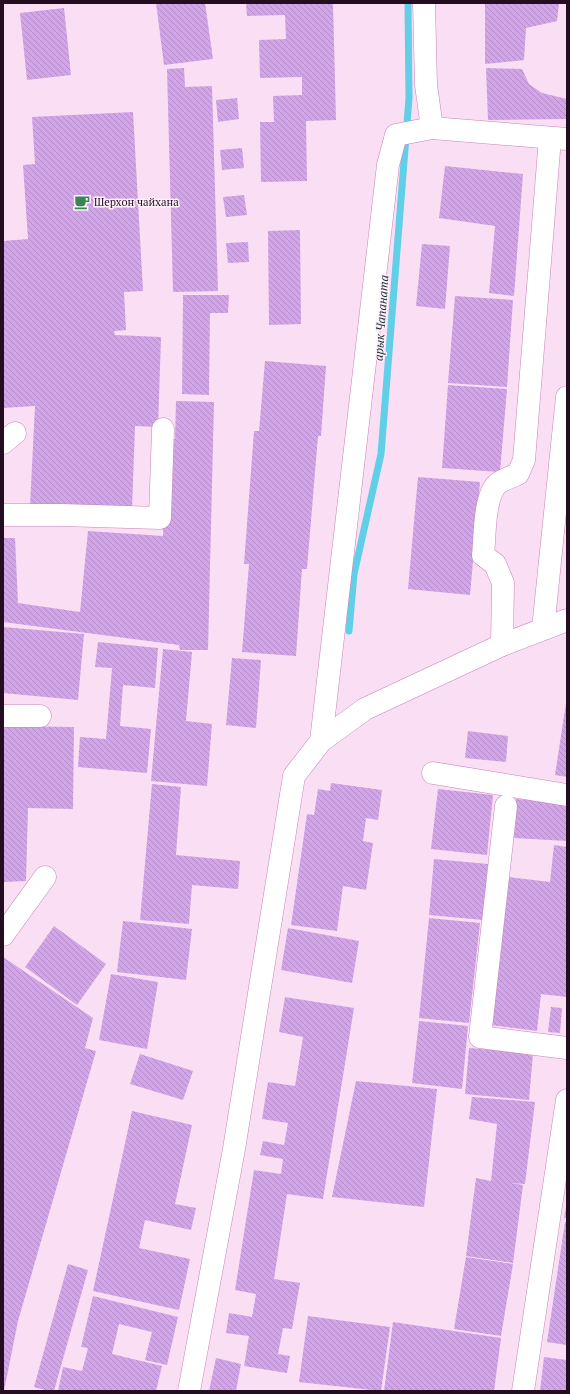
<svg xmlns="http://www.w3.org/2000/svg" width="570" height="1394" font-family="'PT Serif',serif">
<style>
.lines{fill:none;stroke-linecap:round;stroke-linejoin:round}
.stream{stroke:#61cfe7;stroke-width:7}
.building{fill:url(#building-back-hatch)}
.minor-casing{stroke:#c685b9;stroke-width:23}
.minor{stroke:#fff;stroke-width:22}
.labels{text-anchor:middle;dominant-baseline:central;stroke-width:3;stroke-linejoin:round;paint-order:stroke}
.poi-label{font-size:11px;fill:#250d21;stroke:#fef0fb;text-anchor:start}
.water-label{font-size:12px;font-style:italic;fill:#192d31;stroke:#fef0fb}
</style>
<defs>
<pattern id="building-back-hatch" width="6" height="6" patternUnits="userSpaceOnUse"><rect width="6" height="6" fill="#d2a5e9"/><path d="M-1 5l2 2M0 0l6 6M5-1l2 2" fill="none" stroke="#b48dc8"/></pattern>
</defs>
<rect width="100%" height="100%" fill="#fadef3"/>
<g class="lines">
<path class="stream" d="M349 631 354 574 381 454 409 98 408 3"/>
</g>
<g class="building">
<path d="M156 3H205L213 59 164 65Z"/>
<path d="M246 3H333L336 120 306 121 307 181 261 182 260 122H274L273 96 302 95V77L260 78 259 40 286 39 285 15 247 16Z"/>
<path d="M485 3H559L557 21 526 28 524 60 485 64Z"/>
<path d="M64 8 71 75 27 80 20 13Z"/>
<path d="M184 68 185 87 212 86 218 291 173 292 167 69Z"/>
<path d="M486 68 522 69 529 84 542 93 567 99 566 119 488 120Z"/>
<path d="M237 98 239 119 218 122 216 100Z"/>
<path d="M133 112 143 291 124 292 126 330 114 331 115 335 161 337 158 427 135 426 132 509 30 506 35 406 3 408V241L28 239 23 165 35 164 32 117Z"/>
<path d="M242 148 244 168 222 170 220 150Z"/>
<path d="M445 166 523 174 514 296 489 293 495 226 439 218Z"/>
<path d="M244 195 247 215 226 217 223 197Z"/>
<path d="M300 230 301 324 269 325 268 231Z"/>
<path d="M248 242 249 262 228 263 226 243Z"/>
<path d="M422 244 450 246 445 309 416 306Z"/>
<path d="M183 295H229L228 313H210L209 395 182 394Z"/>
<path d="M455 296 513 300 507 387 448 383Z"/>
<path d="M265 361 326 366 321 436H318L307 569H302L296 656 242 652 249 564H244L254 431H259Z"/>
<path d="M448 385 507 389 500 472 442 468Z"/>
<path d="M176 401 214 402 208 650H180L179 645 3 622V538H15L18 603 80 612 88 531 163 536 166 439H175Z"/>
<path d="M418 477 480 482 470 595 408 589Z"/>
<path d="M3 627 84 634 78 700 3 693Z"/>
<path d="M98 642 158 648 155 688 123 685 120 726 151 729 147 773 78 767 80 737 106 739 112 668 95 667Z"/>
<path d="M163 649 192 652 186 721 212 724 207 786 151 781Z"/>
<path d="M232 658 261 660 256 728 226 725Z"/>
<path d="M566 703H567V777L555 775Z"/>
<path d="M3 726 74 727 73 809 28 808 26 881 3 882Z"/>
<path d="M468 731 508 736 506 762 465 758Z"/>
<path d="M331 783 382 790 378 820 366 818 363 841 373 843 366 890 343 886 337 931 291 925 307 814 314 815 318 789 330 791Z"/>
<path d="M152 784 181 787 176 855 240 861 238 889 192 885 189 924 140 920Z"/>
<path d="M438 789 493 795 487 855 431 849Z"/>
<path d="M516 799 567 803V841L514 838Z"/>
<path d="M554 845 567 847V997L541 994 537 1031 490 1025 507 877 550 882Z"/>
<path d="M434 859 488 864 483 920 429 915Z"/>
<path d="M429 918 480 923 469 1023 419 1018Z"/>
<path d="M123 921 192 929 186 980 117 972Z"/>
<path d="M54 926 106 964 77 1005 25 967Z"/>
<path d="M288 928 359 941 352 983 281 970Z"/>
<path d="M3 957 93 1018 85 1048 96 1051 18 1321 4 1391H3Z"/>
<path d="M111 974 158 982 147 1049 99 1040Z"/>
<path d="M285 997 354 1008 323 1199 287 1194 274 1279 300 1283 292 1329 283 1328 278 1354 290 1356 287 1373 244 1366 249 1336 226 1333 229 1313 252 1317 256 1294 235 1290 254 1170 281 1174 283 1159 260 1155 263 1141 284 1145 288 1123 262 1119 268 1082 295 1086 303 1037 279 1032Z"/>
<path d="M551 1007 562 1008 560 1033 548 1032Z"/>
<path d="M419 1021 468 1026 462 1089 412 1083Z"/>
<path d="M469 1048 533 1053 529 1100 465 1094Z"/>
<path d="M140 1054 193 1071 183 1100 130 1084Z"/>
<path d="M356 1081 437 1089 424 1207 332 1197Z"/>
<path d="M472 1097 535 1102 525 1184 510 1183 523 1185 513 1263 466 1256 476 1178 491 1181 497 1124 469 1119Z"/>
<path d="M132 1111 192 1125 175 1204 196 1208 191 1230 145 1220 139 1248 190 1259 179 1310 93 1291Z"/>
<path d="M566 1207H567V1218H564Z"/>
<path d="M565 1222H567V1345L547 1342Z"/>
<path d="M466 1257 513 1264 501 1336 454 1329Z"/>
<path d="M68 1264 88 1270 54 1391H48L34 1387Z"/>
<path d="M93 1296 178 1317 167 1365 145 1360 152 1332 119 1324 112 1354 162 1366 156 1391H58L63 1367 82 1371 88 1348 81 1347Z"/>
<path d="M308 1316 390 1327 381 1391 299 1382Z"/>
<path d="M393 1322 501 1338 494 1391H384Z"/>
<path d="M544 1357 567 1360V1391H540Z"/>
<path d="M216 1358 241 1364 236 1391H209Z"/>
</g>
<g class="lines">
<defs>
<g id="minor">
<path d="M424 3 426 85 432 128 567 139"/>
<path d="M3 443 15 433"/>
<path d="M3 515H61L160 518 163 429"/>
<path d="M543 629 567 397"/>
<path d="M502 645 503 583 495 564 483 555C485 537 484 504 494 488 498 481 511 477 518 474L524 460 550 138"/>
<path d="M3 716H40"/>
<path d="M321 741 388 165 396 135 432 128"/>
<path d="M433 773 567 795"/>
<path d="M506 806 480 1037 567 1048"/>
<path d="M3 935 45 877"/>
<path d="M189 1391 234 1149 294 776 321 741 365 709 502 645 567 620"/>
<path d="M523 1391 567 1100"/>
</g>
</defs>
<use href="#minor" class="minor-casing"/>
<use href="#minor" class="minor"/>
</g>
<defs>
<symbol id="cafe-bare" viewBox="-9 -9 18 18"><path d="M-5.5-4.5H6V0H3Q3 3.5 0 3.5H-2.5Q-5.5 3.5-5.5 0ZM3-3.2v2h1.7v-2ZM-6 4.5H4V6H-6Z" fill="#378656" stroke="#fef0fb" stroke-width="2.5" paint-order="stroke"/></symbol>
</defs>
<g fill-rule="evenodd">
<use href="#cafe-bare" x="71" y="191" width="22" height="22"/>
</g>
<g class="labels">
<g class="poi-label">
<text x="94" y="202">Шерхон чайхана</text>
</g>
<g class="water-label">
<text transform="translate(381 318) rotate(-86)">арык Чапаната</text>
</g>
</g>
<rect width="570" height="1394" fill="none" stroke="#250d21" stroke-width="8"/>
</svg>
